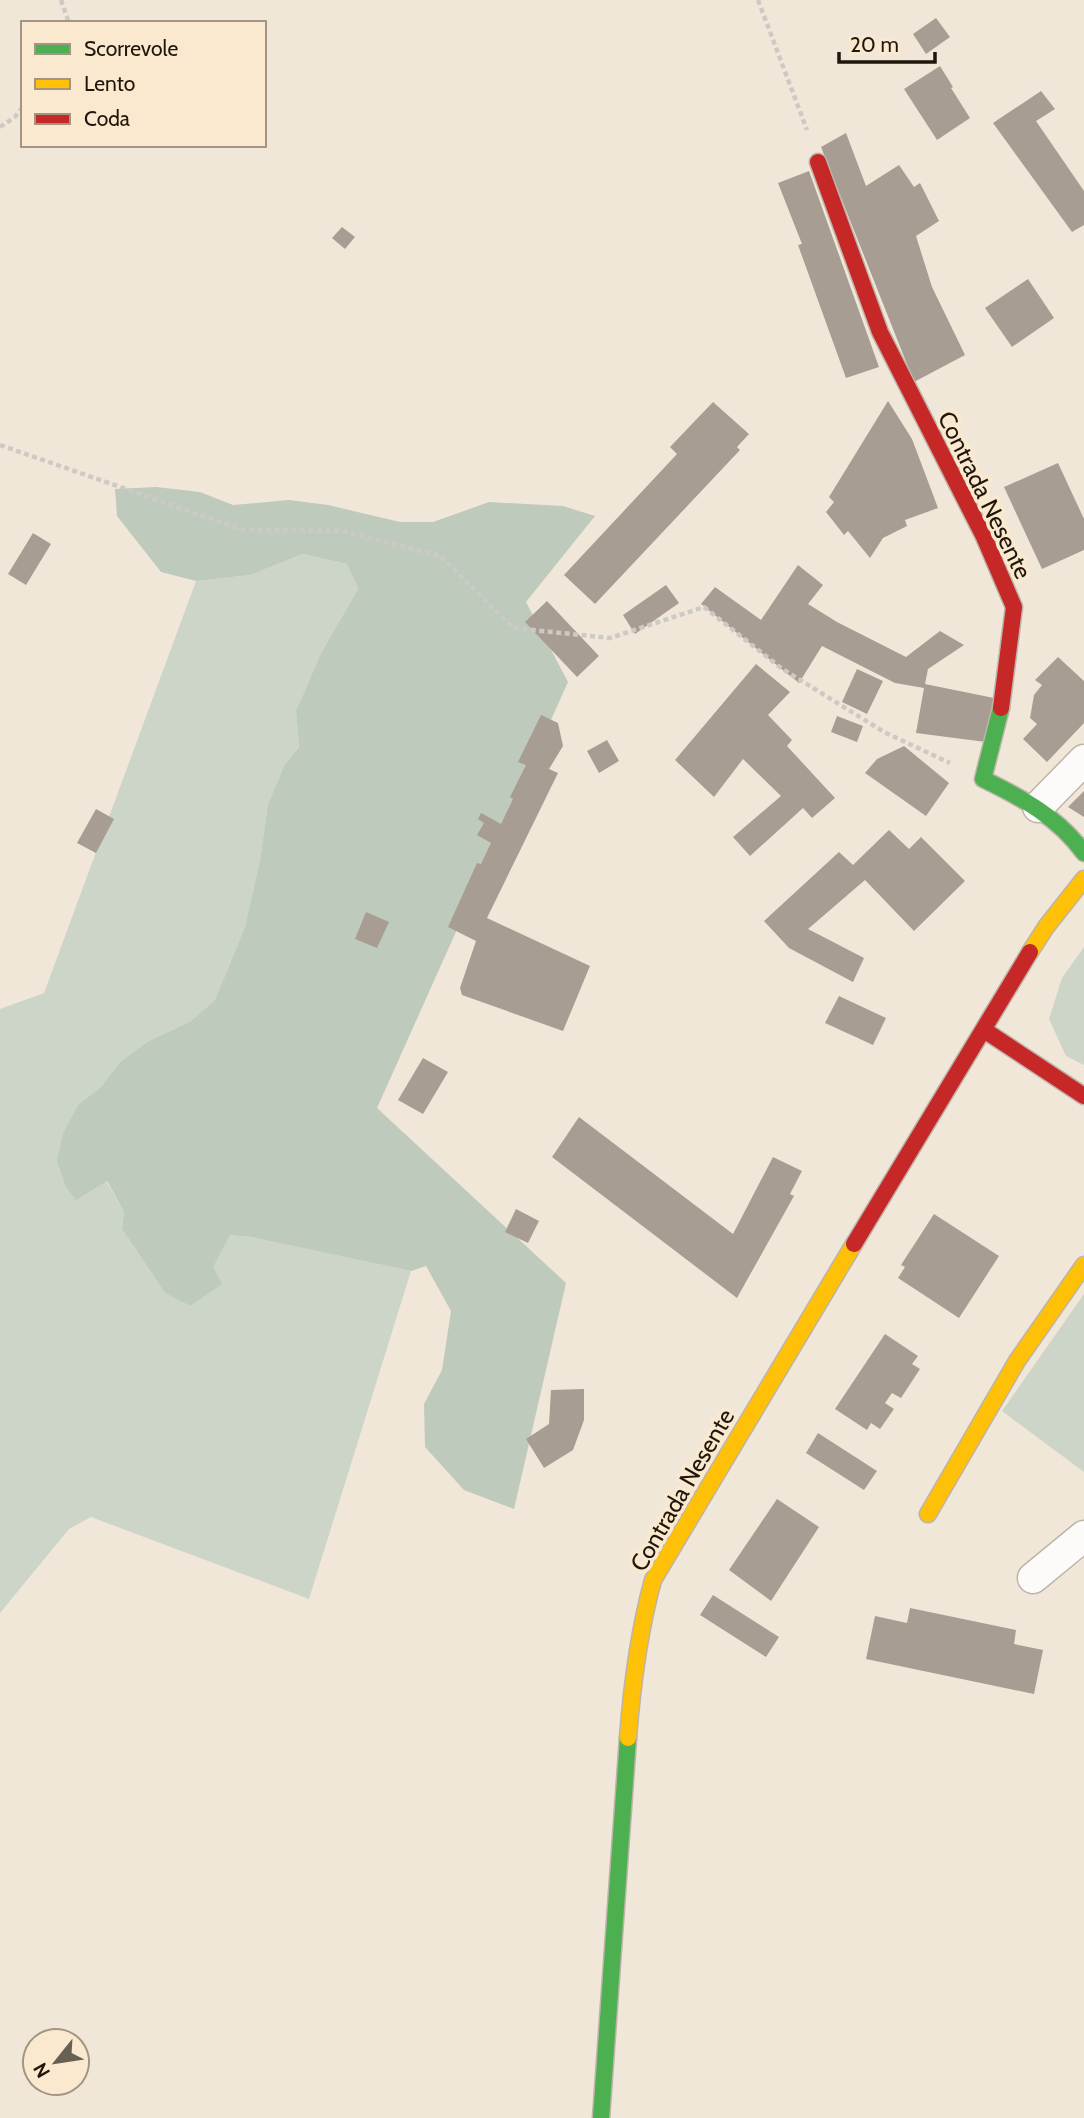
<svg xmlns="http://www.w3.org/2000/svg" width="1084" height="2118" font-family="Cabin,sans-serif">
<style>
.green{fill:#cdd5c8}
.forest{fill:#becabb}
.building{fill:#a89d93}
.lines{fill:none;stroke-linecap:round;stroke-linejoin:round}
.street-casing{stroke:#bdb4a9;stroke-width:33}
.fast-casing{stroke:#bdb4a9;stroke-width:19}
.slow-casing{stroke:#bdb4a9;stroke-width:19}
.jam-casing{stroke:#bdb4a9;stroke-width:19}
.path{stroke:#cdc9c5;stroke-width:4.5;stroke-dasharray:5 3.5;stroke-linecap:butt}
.street{stroke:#fdfbf9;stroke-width:30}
.fast{stroke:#4caf50;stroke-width:16}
.slow{stroke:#ffc107;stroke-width:16}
.jam{stroke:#c62828;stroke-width:16}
.labels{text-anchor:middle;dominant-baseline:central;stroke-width:7;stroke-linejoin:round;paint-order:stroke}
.street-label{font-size:24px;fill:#1f170b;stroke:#fbe9cf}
</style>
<rect width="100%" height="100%" fill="#f1e7d9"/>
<g class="green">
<path d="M303 554 347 564 358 589 321 653 296 711 299 745 284 766 268 804 260 860 245 927 215 1000 191 1021 147 1042 120 1062 100 1088 78 1106 106 1181 124 1212 122 1229 165 1293 190 1306 229 1235 251 1237 411 1271 309 1599 91 1517 69 1529 0 1613V1009L44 993 196 581 250 575Z"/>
<path d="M1084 947V1065L1066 1056 1049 1019 1062 978Z"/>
<path d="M1084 1294V1472L1002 1411Z"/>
</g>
<path class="forest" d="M156 487 200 492 233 505 289 500 328 505 400 522H433L489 502 563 506 595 516 526 602 568 682 377 1108 566 1283 514 1509 464 1490 425 1447 424 1404 442 1370 451 1311 426 1266 411 1271 251 1237 230 1235 213 1267 222 1284 190 1306 165 1293 122 1229 124 1212 107 1181 76 1200 66 1187 57 1161 63 1134 78 1105 100 1088 120 1062 147 1042 191 1021 215 1000 245 927 260 860 268 804 284 766 299 746 296 711 321 653 358 589 347 564 303 554 250 575 196 581 161 572 117 516 115 489Z"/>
<g class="building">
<path d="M936 18 950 37 926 54 913 34Z"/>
<path d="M940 66 953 87 951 88 970 118 937 140 904 89Z"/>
<path d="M1041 91 1055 109 1036 121 1084 191V225L1072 232 993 123Z"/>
<path d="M846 133 866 186 899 165 914 187 920 183 939 221 916 236 932 287 965 355 914 382 821 147Z"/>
<path d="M809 171 879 367 846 378 798 245 802 244 778 183Z"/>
<path d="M342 227 355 237 345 249 332 238Z"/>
<path d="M1028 279 1054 318 1012 347 985 308Z"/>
<path d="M888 401 912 439 938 508 905 520 907 526 883 538 870 558 848 531 844 535 826 512 834 502 829 497Z"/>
<path d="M713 402 749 434 737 447 740 450 595 604 564 575 677 454 670 447Z"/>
<path d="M1058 463 1084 519V550L1042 569 1004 487Z"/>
<path d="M33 533 51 544 26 585 8 574Z"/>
<path d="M798 565 823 585 808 604 837 622 906 657 940 631 964 645 928 669 925 684 994 698 986 742 916 733 924 688 895 683 822 646 799 683 701 604 715 587 761 620Z"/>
<path d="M666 585 679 603 635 634 623 615Z"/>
<path d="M547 601 599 656 577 677 525 622Z"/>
<path d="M1058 657 1084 681V723L1047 762 1023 739 1037 724 1030 718 1034 695 1042 685 1035 680Z"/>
<path d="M756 664 790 692 768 715 792 740 787 746 835 798 812 818 803 808 750 856 733 837 781 796 743 759 714 797 675 760Z"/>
<path d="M857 669 883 681 867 714 842 702Z"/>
<path d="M541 715 558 723 563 746 549 769 558 773 487 918 590 966 563 1031 462 995 460 988 476 941 448 927 477 863 481 864 491 843 477 835 484 823 478 819 481 813 501 824 513 799 510 797 526 765 518 762Z"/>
<path d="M837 716 863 726 857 742 831 732Z"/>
<path d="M607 740 619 761 599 773 587 751Z"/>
<path d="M904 746 949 783 926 816 865 773 877 759Z"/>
<path d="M1084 791V817L1068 807Z"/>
<path d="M96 809 114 819 96 853 77 843Z"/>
<path d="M889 830 909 849 921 837 965 881 914 931 865 880 808 929 864 958 853 982 789 948 764 921 839 852 853 865Z"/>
<path d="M366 912 389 922 377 948 355 939Z"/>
<path d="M839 996 886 1018 873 1045 825 1023Z"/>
<path d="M423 1058 448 1072 423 1114 398 1100Z"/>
<path d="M579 1117 733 1234 773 1157 802 1171 790 1194 794 1196 737 1298 552 1157Z"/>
<path d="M516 1209 539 1221 528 1243 505 1232Z"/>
<path d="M934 1214 999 1256 959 1318 898 1278 905 1267 901 1265Z"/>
<path d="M885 1334 918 1356 912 1364 920 1369 901 1398 892 1393 885 1403 894 1409 880 1429 871 1423 867 1430 835 1409Z"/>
<path d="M584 1389V1420L573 1450 544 1468 526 1439 549 1424 551 1390Z"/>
<path d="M818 1433 877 1471 864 1490 806 1453Z"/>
<path d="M777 1499 819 1527 771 1601 729 1570Z"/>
<path d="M713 1595 779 1637 766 1657 700 1615Z"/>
<path d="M910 1608 1016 1630 1014 1644 1043 1650 1034 1694 866 1659 875 1616 907 1623Z"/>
</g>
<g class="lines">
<defs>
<g id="street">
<path d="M1038 807 1084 760"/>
<path d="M1033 1578 1084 1536"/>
</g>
<g id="fast">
<path d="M1001 708 983 779C1022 798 1058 817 1084 853"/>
<path d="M601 2118 628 1738"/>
</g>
<g id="slow">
<path d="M1030 952 1046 927 1084 879"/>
<path d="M928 1514 1017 1361 1084 1265"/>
<path d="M628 1738C632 1685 639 1631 653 1580L854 1244"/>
</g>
<g id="jam">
<path d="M818 162 880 332 984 537 1014 607 1001 708"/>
<path d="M984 1030 1084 1096"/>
<path d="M854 1244 1030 952"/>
</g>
</defs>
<use href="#street" class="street-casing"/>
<use href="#fast" class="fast-casing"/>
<use href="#slow" class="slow-casing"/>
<use href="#jam" class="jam-casing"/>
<g class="path">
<path d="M61 0 69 23"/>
<path d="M758 0 807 130"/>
<path d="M0 127 15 117 23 107"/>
<path d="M0 445 243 530 341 531 440 556 513 628 610 638 704 607 781 668 884 732 950 763"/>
</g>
<use href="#street" class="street"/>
<use href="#fast" class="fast"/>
<use href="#slow" class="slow"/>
<use href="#jam" class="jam"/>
</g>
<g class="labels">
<g class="street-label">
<text transform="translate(985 495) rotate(64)">Contrada Nesente</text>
<text transform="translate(682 1490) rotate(-60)">Contrada Nesente</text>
</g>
</g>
<rect x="21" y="21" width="245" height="126" fill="#fbe9cf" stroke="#a39581" stroke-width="2"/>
<rect x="35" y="44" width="35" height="10" fill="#4caf50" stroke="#a39581" stroke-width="2"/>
<text x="84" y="56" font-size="21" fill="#1f170b">Scorrevole</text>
<rect x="35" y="79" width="35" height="10" fill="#ffc107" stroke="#a39581" stroke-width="2"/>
<text x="84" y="91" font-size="21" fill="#1f170b">Lento</text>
<rect x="35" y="114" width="35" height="10" fill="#c62828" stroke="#a39581" stroke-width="2"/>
<text x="84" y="126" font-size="21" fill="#1f170b">Coda</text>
<g transform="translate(56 2062) rotate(240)"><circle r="33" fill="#fbe9cf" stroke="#a39581" stroke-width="2"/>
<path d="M0-5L12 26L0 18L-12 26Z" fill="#686053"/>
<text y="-10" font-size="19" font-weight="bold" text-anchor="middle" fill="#1f170b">N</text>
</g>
<path d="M839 52v10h96v-10" fill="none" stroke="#1f170b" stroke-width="3.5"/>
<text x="850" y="52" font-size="21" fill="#1f170b" stroke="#fbe9cf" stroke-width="5" paint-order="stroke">20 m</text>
</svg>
